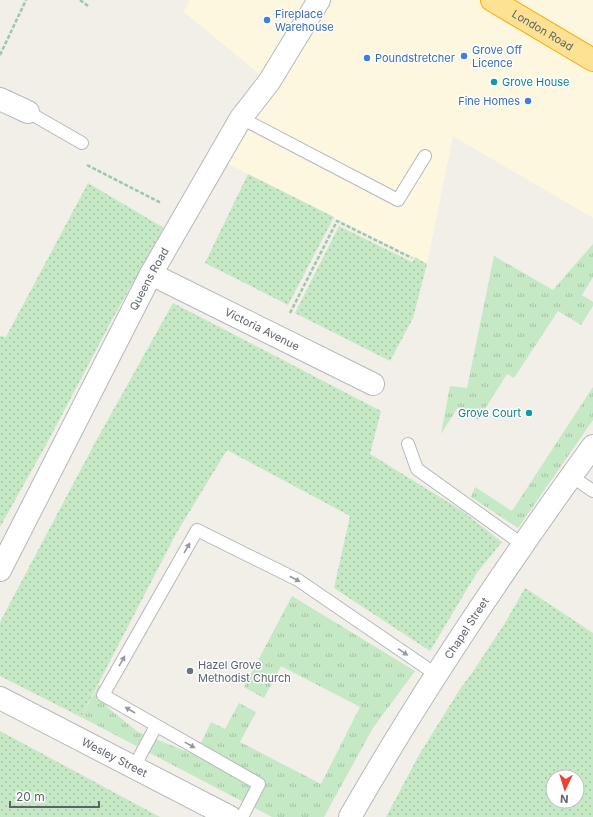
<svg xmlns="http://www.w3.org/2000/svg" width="593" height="817" font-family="Inter,sans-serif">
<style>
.commercial{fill:#fef7e0}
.grass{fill:url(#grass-tufts)}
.garden{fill:url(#garden-dots);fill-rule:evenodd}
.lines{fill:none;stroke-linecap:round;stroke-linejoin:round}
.lane-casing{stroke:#b5b8bc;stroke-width:14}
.street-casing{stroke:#b5b8bc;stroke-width:24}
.highway-casing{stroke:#f9ab00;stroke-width:24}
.path{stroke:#9cc7a9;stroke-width:2.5;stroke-dasharray:4 2;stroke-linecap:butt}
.lane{stroke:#fff;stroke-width:12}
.street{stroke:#fff;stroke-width:22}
.highway{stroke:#fde293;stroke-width:22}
.oneway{fill:#979a9d}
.shop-dot{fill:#3f7fe0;stroke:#fff;stroke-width:1.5}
.culture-dot{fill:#0f9aa8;stroke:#fff;stroke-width:1.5}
.worship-dot{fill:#6b7280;stroke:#fff;stroke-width:1.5}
.labels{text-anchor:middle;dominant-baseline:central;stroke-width:3;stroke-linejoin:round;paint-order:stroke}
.shop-label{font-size:11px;fill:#366cbe;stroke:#fff;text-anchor:start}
.street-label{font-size:11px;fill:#5f6368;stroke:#fff}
.culture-label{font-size:11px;fill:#0d838f;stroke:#fff;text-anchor:start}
.worship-label{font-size:11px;fill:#5b616d;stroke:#fff;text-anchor:start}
</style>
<defs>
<pattern id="grass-tufts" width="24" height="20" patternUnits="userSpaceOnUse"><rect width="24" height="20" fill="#c5e8c5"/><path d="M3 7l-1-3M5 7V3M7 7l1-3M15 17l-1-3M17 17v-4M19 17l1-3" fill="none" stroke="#a3c0a4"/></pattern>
<pattern id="garden-dots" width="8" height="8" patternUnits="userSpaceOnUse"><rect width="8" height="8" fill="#c5e8c5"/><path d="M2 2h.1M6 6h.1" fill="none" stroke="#a3c0a4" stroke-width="1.8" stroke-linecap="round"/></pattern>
</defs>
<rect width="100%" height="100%" fill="#f1efe8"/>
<path class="commercial" d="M190 0H593V218L453 136 427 264 226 163 269 82 184 12Z"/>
<g class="grass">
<path d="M593 244V277L582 295 593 302V306L581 325 558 311 514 378 507 374 478 420 458 407 441 434 450 386 467 388 494 256 553 290Z"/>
<path d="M593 387V420L518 528 471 497 475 487 512 511Z"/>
<path d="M292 596 415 671 373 728 324 817H272L81 717 99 685 107 707 138 732 195 755 211 722 225 729 239 703 256 712 240 742 321 784 360 707 281 666 264 698 244 687Z"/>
</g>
<g class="garden">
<path d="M248 174 334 217 288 305 205 263Z"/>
<path d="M88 183 164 228 113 318 47 443 0 527V336L6 337Z"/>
<path d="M339 226 412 262 415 257 427 264 413 318 390 361 295 313Z"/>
<path d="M173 303 381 411 370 454 461 510 502 542 476 574 430 651 334 588 350 516 227 450 177 532 81 717 0 676V622L96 441Z"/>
<path d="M525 588 593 633V817H386L419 755 460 689 472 673 505 623ZM553 777H577V801H553Z"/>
<path d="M0 731 160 817H0Z"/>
</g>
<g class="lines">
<defs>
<g id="lane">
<path d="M28 112 82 143"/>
<path d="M241 118 398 200 425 156"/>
<path d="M408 444 417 469 523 545"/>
<path d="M571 476 593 491"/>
<path d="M134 767 156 726"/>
<path d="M242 817 259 784 103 695 197 530 298 580 437 675"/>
</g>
<g id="street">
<path d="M0 99 28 112"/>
<path id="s1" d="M151 274 373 384"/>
<path id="s2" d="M0 570 151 274 241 118 269 82 319 0"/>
<path id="s3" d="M0 698 230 817"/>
<path id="s4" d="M350 817C423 689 506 566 593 446"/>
</g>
<g id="highway">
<path id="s5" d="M492 0 593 60"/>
</g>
</defs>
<use href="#lane" class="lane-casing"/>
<use href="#street" class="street-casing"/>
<use href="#highway" class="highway-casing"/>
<g class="path">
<path d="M80 0 88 6"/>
<path d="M0 55 26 0"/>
<path d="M87 165 161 203"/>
<path d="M290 313 337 221 412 258"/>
</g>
<use href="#lane" class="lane"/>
<use href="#street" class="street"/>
<use href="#highway" class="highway"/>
</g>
<defs><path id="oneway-solid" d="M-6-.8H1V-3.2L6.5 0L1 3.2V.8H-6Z"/></defs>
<g class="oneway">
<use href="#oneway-solid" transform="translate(187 548) rotate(-60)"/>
<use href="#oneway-solid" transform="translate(295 579) rotate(28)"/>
<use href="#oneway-solid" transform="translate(403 652) rotate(34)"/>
<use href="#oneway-solid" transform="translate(122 661) rotate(-60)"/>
<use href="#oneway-solid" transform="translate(130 710) rotate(-150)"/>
<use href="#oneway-solid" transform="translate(190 745) rotate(29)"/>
</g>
<g class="shop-dot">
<circle cx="267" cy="20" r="4"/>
<circle cx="464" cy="56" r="4"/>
<circle cx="367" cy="58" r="4"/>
<circle cx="528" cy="101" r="4"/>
</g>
<g class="culture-dot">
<circle cx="494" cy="82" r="4"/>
<circle cx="529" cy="413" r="4"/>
</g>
<circle class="worship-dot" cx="190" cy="671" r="4"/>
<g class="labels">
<g class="shop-label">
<text x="275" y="14">Fireplace<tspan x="275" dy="13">Warehouse</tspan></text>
<text x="472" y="50">Grove Off<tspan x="472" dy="13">Licence</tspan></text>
<text x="375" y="58">Poundstretcher</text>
<text x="520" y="101" text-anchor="end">Fine Homes</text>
</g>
<g class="street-label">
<text stroke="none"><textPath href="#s5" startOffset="59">London Road</textPath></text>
<text stroke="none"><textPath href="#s2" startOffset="327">Queens Road</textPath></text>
<text stroke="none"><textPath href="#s1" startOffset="124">Victoria Avenue</textPath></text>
<text stroke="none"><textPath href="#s4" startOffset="222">Chapel Street</textPath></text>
<text stroke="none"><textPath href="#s3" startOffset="129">Wesley Street</textPath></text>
</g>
<g class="culture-label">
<text x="502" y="82">Grove House</text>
<text x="521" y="413" text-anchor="end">Grove Court</text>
</g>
<g class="worship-label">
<text x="198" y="665">Hazel Grove<tspan x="198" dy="13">Methodist Church</tspan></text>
</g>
</g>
<g transform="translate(565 789) rotate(184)"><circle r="19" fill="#ffffff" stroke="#bfc1c3"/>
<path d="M0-3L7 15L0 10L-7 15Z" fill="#ea4335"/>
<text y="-6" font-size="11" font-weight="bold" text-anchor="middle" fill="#5f6368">N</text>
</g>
<path d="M10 801v6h89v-6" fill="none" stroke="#5f6368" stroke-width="2"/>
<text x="16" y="801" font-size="12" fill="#5f6368" stroke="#ffffff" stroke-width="3" paint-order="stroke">20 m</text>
</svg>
